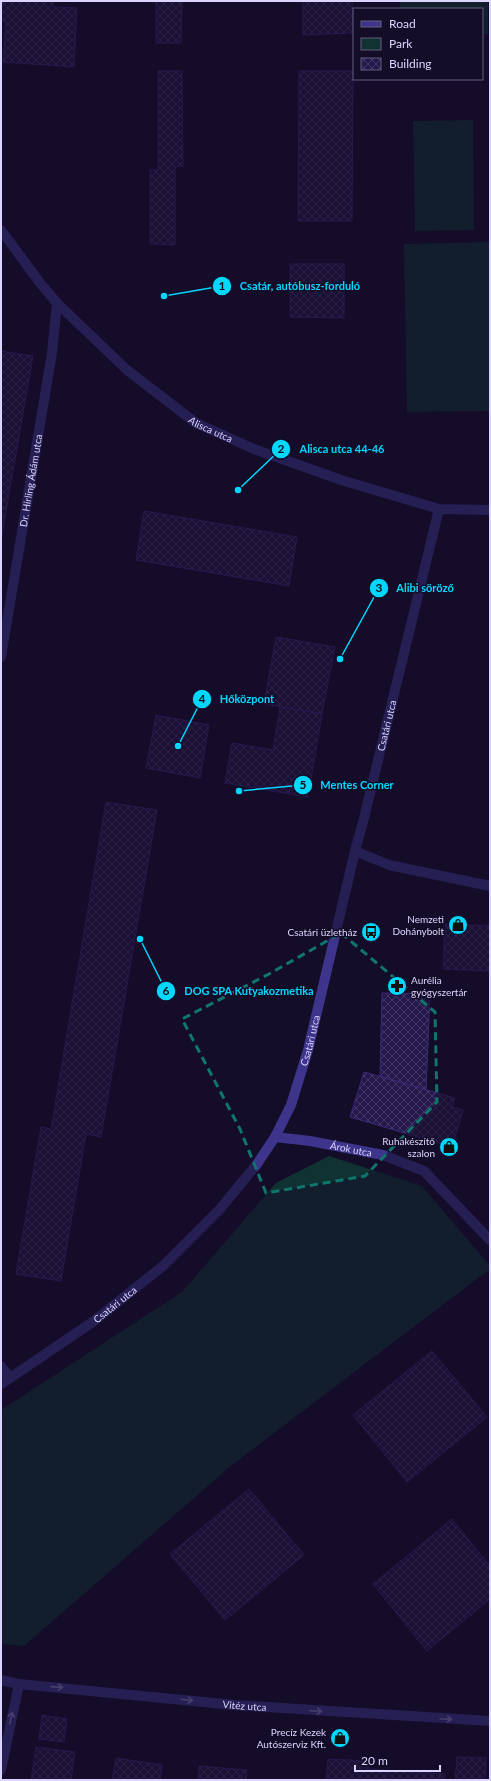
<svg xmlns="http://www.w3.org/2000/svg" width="491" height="1781" font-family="Lato,sans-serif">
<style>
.green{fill:#103233}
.building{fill:url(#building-cross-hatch);stroke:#3d2879}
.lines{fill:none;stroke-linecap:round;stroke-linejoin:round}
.minor{stroke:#3d358b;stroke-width:10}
.oneway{stroke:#857dbf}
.marked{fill:none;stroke:#0f766e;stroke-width:3;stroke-dasharray:8 5;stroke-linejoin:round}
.labels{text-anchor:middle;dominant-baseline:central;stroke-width:3;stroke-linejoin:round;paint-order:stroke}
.street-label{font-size:10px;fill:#dcd5ff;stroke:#140d28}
.poi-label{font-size:10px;fill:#dcd5ff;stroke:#140d28;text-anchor:end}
.leader{fill:none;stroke:#01d7ff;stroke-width:1.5}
.callout-dot{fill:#01d7ff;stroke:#140d28;stroke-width:1.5}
.mark-label{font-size:12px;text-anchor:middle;font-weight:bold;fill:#111}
.callout-label{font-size:11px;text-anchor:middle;font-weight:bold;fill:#01d7ff;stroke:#140d28;stroke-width:3;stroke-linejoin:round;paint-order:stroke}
</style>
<defs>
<pattern id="building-cross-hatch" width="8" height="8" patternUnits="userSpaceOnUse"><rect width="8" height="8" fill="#25184b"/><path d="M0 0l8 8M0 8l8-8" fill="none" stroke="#443966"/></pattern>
</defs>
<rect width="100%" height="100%" fill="#140d28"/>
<g class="green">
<path d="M400 1H488V34H482V9H400Z"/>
<path d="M473 120 474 230 415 231 413 121Z"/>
<path d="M490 242V411L407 412 404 244Z"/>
<path d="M329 1156 422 1186 490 1266V1269L232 1465 24 1646 1 1644V1410L182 1292 276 1183Z"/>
</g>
<g class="building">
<path d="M1 1H53V7L77 8 74 67 3 62 6 21H1Z"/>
<path d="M156 1H182L181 43H156Z"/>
<path d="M303 1H352L353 33 303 35Z"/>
<path d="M158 71H182L183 166 175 167V245L150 244V170H158Z"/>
<path d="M299 71H353L352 221H298Z"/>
<path d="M290 264H344V318L290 317Z"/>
<path d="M1 351 33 356 1 540Z"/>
<path d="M144 511 297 537 289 586 136 560Z"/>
<path d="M276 637 335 647 322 714 264 704Z"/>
<path d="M280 707 322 714 308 797 225 783 232 743 273 750Z"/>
<path d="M156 715 209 725 200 778 146 768Z"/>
<path d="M106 802 157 810 101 1137 86 1134 61 1281 16 1274 41 1127 51 1129Z"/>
<path d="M445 924 490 926V971L443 969Z"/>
<path d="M382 993 430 994 426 1090 380 1076Z"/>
<path d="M364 1072 455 1098 452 1107 463 1110 452 1147 350 1117Z"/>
<path d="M432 1351 487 1417 407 1482 353 1415Z"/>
<path d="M249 1489 304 1555 225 1620 170 1554Z"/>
<path d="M452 1519 490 1566V1599L427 1651 373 1584Z"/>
<path d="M42 1715 67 1719 64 1742 39 1739Z"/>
<path d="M36 1747 75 1752 71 1780H31Z"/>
<path d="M457 1757 486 1758 485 1780H455Z"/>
<path d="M116 1758 162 1765 160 1780H112Z"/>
<path d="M328 1759 369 1761 368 1769 386 1770 385 1780H326Z"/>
<path d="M199 1766 247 1770 246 1780H198Z"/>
<path d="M386 1770 445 1774 444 1780H385Z"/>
</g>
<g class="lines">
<g class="minor">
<path id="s1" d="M1 230 40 283 57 303 127 370 196 423 254 449 341 480 439 509 490 510"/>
<path id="s2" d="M1 657 52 353 57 303"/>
<path d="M355 851 389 865 490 886"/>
<path id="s3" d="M275 1137 310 1141 383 1155 424 1171 490 1240"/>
<path d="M1 1366 10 1378"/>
<path id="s4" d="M1 1384 94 1321 163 1266 220 1209 257 1164 275 1137 291 1105 308 1050 355 851 364 818 439 509"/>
<path id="s5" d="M1 1680 19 1684 234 1705 490 1721"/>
<path d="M1 1770 19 1684"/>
</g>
</g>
<defs><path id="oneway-shaft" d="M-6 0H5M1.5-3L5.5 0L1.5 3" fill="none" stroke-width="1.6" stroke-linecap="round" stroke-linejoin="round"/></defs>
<g class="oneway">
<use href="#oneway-shaft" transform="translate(57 1687) rotate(4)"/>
<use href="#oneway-shaft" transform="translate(187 1700) rotate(6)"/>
<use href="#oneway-shaft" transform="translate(316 1711) rotate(3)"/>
<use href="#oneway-shaft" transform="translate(11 1718) rotate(-78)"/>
<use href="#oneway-shaft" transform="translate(446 1719) rotate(3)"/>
</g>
<path d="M0 0H491V1781H0ZM341 933 435 1012 437 1102 365 1176 266 1193 240 1129 182 1019 269 974Z" fill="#140d28" fill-opacity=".55" fill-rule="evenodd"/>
<path class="marked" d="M341 933 435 1012 437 1102 365 1176 266 1193 240 1129 182 1019 269 974Z"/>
<defs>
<symbol id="shop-disc" viewBox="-11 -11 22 22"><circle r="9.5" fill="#01d7ff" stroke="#140d28"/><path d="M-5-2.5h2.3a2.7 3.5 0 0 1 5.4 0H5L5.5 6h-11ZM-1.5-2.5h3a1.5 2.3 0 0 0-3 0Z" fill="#111"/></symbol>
<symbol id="bus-disc" viewBox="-11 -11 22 22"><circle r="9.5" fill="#01d7ff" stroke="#140d28"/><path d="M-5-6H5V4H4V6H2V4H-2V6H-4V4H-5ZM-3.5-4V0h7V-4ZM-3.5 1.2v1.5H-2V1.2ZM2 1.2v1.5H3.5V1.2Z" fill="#111"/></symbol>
<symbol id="pharmacy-disc" viewBox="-11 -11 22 22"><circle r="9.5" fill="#01d7ff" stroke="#140d28"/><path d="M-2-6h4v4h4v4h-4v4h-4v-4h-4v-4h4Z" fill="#111"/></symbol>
</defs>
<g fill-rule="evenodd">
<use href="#shop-disc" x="447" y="914" width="22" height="22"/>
<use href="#bus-disc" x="360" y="921" width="22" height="22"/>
<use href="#pharmacy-disc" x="386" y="975" width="22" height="22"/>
<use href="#shop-disc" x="438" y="1136" width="22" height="22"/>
<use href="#shop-disc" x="329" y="1727" width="22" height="22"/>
</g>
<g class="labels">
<g class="street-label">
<text stroke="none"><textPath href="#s1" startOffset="292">Alisca utca</textPath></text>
<text stroke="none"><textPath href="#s2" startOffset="179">Dr. Hirling Ádám utca</textPath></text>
<text stroke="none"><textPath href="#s4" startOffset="799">Csatári utca</textPath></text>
<text stroke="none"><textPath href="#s4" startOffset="475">Csatári utca</textPath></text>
<text stroke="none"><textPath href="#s3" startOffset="77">Árok utca</textPath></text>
<text stroke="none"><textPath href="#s4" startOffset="139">Csatári utca</textPath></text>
<text stroke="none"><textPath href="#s5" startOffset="245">Vitéz utca</textPath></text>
</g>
<g class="poi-label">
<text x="444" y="919">Nemzeti<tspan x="444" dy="12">Dohánybolt</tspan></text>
<text x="357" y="932">Csatári üzletház</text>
<text x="411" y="980" text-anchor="start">Aurélia<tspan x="411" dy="12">gyógyszertár</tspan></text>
<text x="435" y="1141">Ruhakészítő<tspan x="435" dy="12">szalon</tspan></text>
<text x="326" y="1732">Precíz Kezek<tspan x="326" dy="12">Autószerviz Kft.</tspan></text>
</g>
</g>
<path class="leader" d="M164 296L222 286M238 490L281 449M340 659L379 588M178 746L202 699M239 791L303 785M140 939L166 991"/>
<g class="callout-dot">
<circle cx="164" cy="296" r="4"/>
<circle cx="238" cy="490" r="4"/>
<circle cx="340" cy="659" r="4"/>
<circle cx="178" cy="746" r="4"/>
<circle cx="239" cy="791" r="4"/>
<circle cx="140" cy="939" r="4"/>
<circle cx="222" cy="286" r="10"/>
<circle cx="281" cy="449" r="10"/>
<circle cx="379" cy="588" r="10"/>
<circle cx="202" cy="699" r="10"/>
<circle cx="303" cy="785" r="10"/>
<circle cx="166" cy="991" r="10"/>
</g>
<g class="mark-label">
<text x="222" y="290">1</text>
<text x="281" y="453">2</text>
<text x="379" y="592">3</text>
<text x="202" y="703">4</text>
<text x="303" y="789">5</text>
<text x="166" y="995">6</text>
</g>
<g class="callout-label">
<text x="300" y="290">Csatár, autóbusz-forduló</text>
<text x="342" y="453">Alisca utca 44-46</text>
<text x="425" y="592">Alibi söröző</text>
<text x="247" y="703">Hőközpont</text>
<text x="357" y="789">Mentes Corner</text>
<text x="249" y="995">DOG SPA Kutyakozmetika</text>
</g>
<rect width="491" height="1781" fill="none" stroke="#dcd5ff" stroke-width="4"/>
<rect x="353" y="8" width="130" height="72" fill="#140d28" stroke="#645d7e"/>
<rect x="361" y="21" width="20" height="6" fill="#3d358b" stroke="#645d7e"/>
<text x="389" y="28" font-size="12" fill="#dcd5ff">Road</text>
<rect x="361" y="38" width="20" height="12" fill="#103233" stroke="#645d7e"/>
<text x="389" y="48" font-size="12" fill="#dcd5ff">Park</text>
<rect x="361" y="58" width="20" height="12" fill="url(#building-cross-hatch)" stroke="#645d7e"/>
<text x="389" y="68" font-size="12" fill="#dcd5ff">Building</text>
<path d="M355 1765v6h85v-6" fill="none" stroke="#dcd5ff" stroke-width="2"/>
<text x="361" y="1765" font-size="12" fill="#dcd5ff" stroke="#140d28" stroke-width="3" paint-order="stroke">20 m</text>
</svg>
